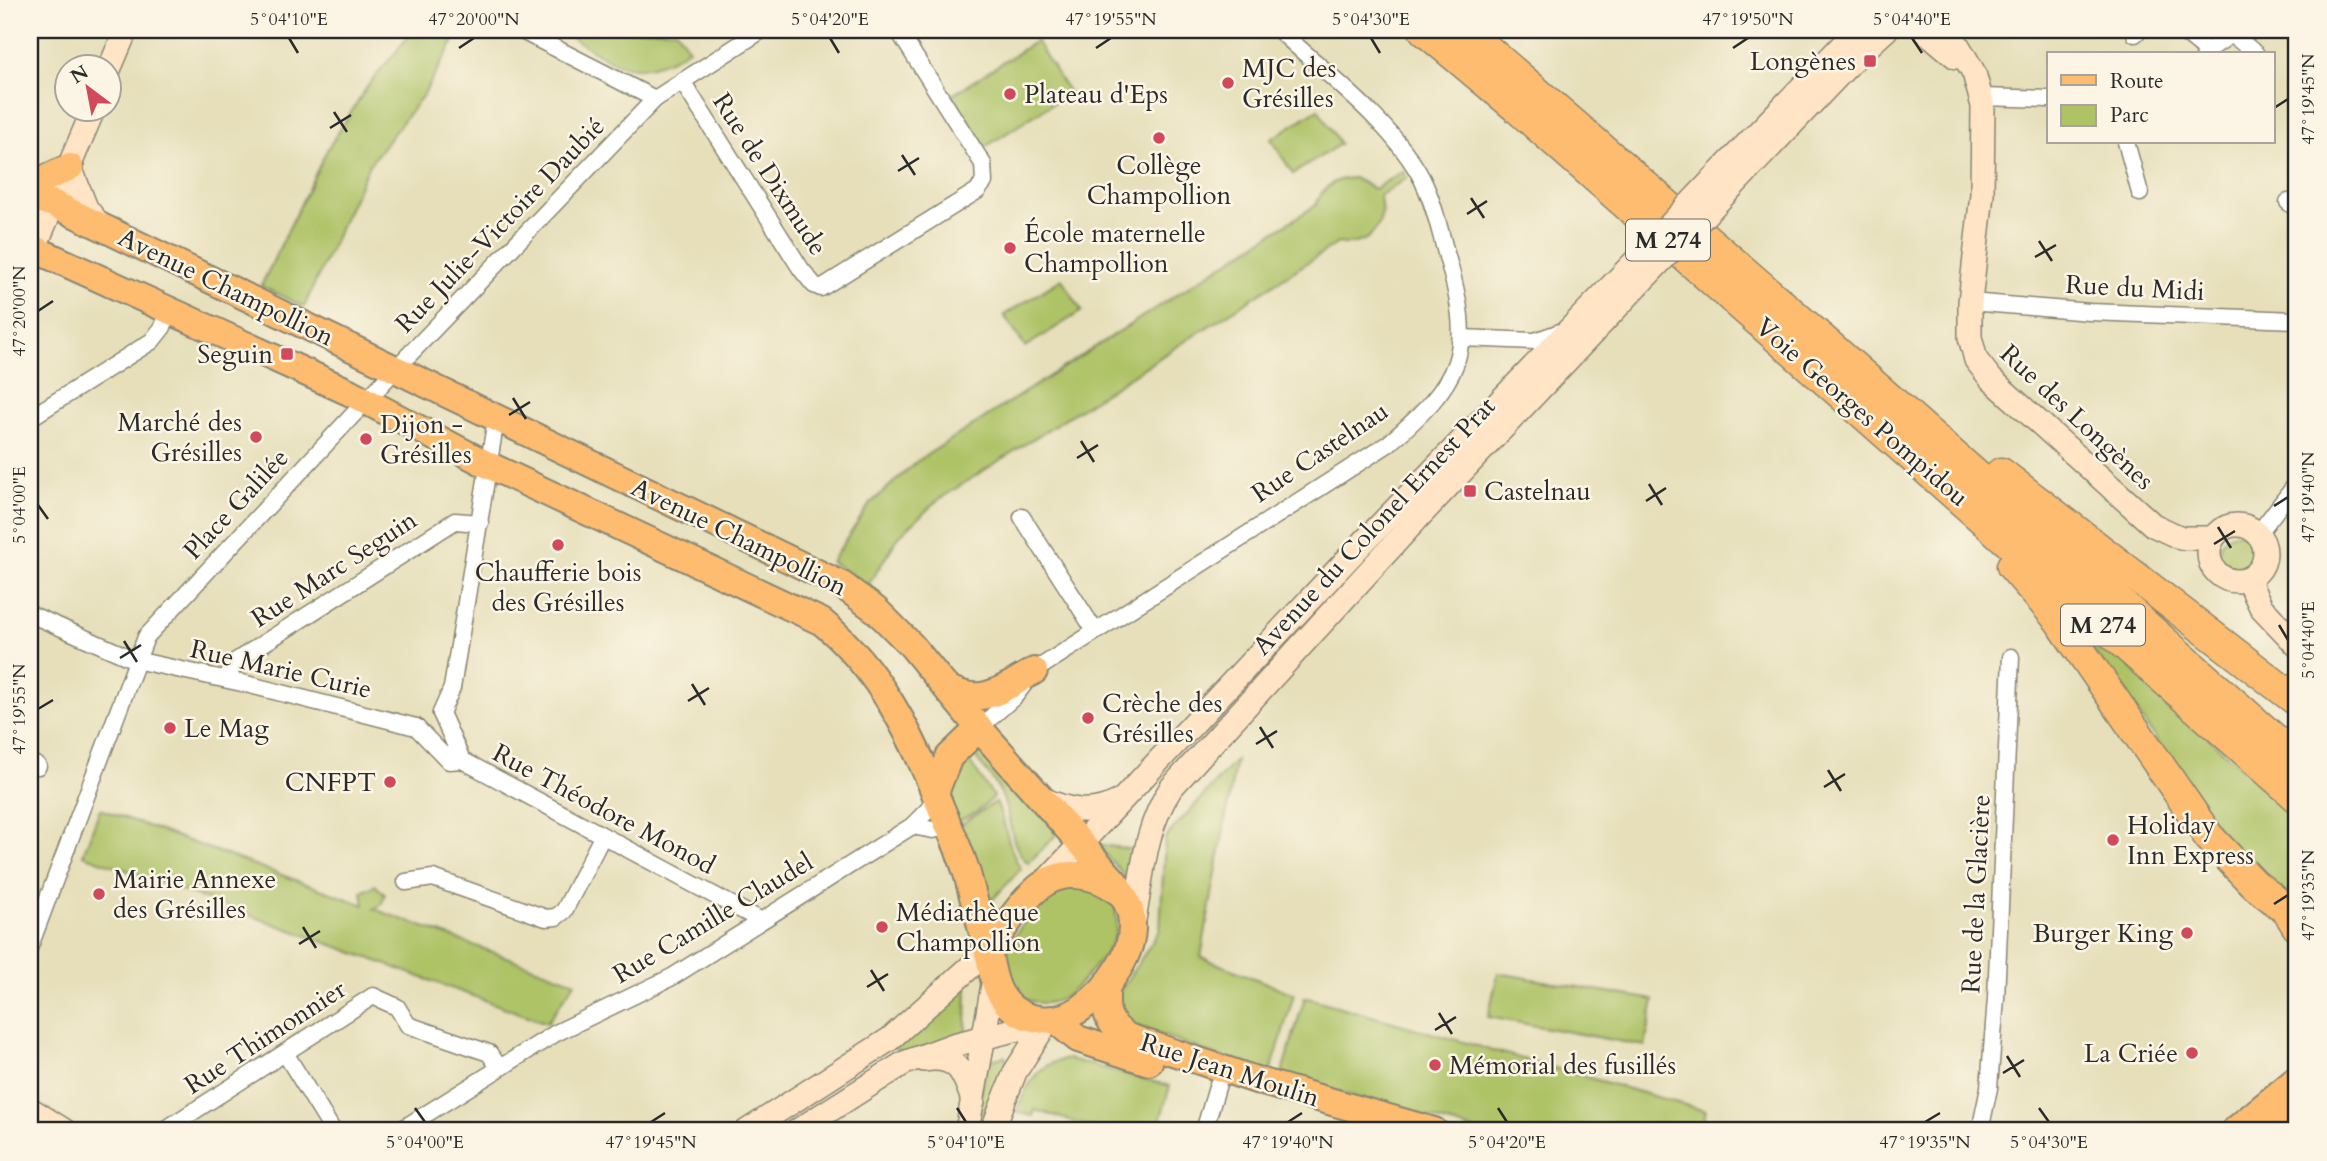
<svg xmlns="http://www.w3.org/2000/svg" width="2327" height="1161" font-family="Cardo,serif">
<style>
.green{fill:#aec266;stroke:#6c7648;stroke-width:2}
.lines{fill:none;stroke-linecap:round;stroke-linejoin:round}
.street-casing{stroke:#888572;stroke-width:19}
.secondary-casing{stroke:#888572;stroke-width:26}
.primary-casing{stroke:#888572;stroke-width:30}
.highway-casing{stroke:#888572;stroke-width:33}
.street{stroke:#fff;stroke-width:16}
.secondary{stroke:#ffe4c6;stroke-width:23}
.primary{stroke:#febc70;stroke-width:26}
.highway{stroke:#febc70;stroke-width:30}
.secondary-bridge-casing{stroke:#888572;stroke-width:26;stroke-linecap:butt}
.secondary-bridge{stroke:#ffe4c6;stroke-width:23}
.ticks{fill:none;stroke:#2b2b2b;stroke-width:2.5}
.poi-dot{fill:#d1495b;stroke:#fcf5e5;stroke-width:2.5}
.labels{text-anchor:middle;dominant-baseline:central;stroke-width:5;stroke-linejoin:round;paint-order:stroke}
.shield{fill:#fcf5e5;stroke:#6a6863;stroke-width:2}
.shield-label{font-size:24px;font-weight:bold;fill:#2b2b2b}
.poi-label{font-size:26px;fill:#2b2b2b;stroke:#fcf5e5;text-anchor:start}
.street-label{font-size:26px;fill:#2b2b2b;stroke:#fcf5e5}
.neatline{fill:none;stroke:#2b2b2b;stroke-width:2.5}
.ticks-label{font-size:18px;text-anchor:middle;fill:#2b2b2b}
</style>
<rect width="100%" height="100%" fill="#fcf5e5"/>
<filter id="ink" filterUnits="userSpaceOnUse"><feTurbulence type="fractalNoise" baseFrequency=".0143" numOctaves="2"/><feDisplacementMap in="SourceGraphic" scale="14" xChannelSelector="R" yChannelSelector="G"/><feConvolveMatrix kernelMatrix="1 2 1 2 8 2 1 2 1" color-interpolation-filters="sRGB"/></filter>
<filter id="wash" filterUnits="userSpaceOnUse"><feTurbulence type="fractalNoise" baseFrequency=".00686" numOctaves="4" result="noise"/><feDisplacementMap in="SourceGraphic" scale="28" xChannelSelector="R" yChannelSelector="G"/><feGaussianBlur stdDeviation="1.57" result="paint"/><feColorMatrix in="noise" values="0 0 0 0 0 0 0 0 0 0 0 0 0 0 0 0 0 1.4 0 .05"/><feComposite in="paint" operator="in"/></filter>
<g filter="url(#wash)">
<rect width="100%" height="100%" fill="#e6dfba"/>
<g class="green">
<path d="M414 30H460L424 94 369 165 304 307 261 286 327 150 369 84Z"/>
<path d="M559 30H676L689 49C630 87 613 61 559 30Z"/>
<path d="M1036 41 1069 93 985 147 952 95Z"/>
<path d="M1318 109 1340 144 1293 174 1271 139Z"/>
<path d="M1403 171 1407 178 1379 196C1389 224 1368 249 1338 243L938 500 900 535 868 585 831 562 870 504 916 462 1316 205C1322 187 1335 178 1354 178L1374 189Z"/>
<path d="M1062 279 1082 311 1025 347 1004 315Z"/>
<circle cx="2238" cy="552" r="19"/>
<path d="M2061 604 2297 818V909L2222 834Z"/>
<path d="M975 745 986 749 1058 833 1028 863C1009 846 1012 821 1003 798 995 779 980 764 968 748Z"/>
<path d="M963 753 994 797 977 812 955 823 946 794Z"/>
<path d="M1236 760 1201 957 1294 994 1270 1075 1126 1022 1114 1000 1160 930 1165 838Z"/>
<path d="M996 802C1007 825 1007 847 1021 869L982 911 957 827Z"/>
<path d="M100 809 364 905 362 892 375 885 385 895 381 905 374 909 575 982 547 1023 123 869 83 855Z"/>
<path d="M1096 844 1135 850 1132 884Z"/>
<path d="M1079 881 1113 901C1122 927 1115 944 1097 964 1088 974 1076 990 1063 998 1038 1012 1006 995 1004 966 1003 943 1036 905 1054 892 1061 887 1071 884 1079 881Z"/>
<path d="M1498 973 1654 1000 1645 1046 1488 1017Z"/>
<path d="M967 985 966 1034 903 1054 891 1045Z"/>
<path d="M1305 997 1706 1111 1699 1131H1476L1281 1076Z"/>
<path d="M1005 1056 1008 1062 991 1100 982 1131H974L988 1061Z"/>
<path d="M1069 1059 1170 1086 1157 1131H1105L1035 1110 1033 1116 1016 1112C1028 1085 1036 1062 1069 1059Z"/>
</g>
</g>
<g filter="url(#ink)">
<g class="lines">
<defs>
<g id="street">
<path d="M520 30 655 99 762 30"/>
<path d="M2181 30 2207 51 2204 54"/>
<path d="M2135 34 2139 30"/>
<path d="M2207 51 2232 34 2256 54"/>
<path d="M682 81 801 269 814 285 821 288 977 191 984 182 983 164 898 30"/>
<path d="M1981 97 2049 99"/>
<path d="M2126 142 2140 193"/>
<path d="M2288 202 2297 209"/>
<path d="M1970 302 2090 312 2297 320"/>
<path d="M1462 338 1535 341 1563 331"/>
<path d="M30 418 152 341 163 327 168 311"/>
<path d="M1022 517 1095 631"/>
<path d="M2258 534 2297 483"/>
<path d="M30 614 135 660 242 683 416 727"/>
<path d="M226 679 236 661 455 521 480 523"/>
<path d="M441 713 452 688 496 419"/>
<path d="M416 727 449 761 462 760 441 713"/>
<path d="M979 728 1015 696 1034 671 1388 444C1461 381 1475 354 1448 260 1440 233 1435 205 1422 179 1393 123 1325 73 1279 30"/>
<path d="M462 760 760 920"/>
<path d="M30 763 38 766"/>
<path d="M912 826 933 830 949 827"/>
<path d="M406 882 433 878 546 918 556 917 564 911 602 837"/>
<path d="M30 946 146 637 406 358 655 99"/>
<path d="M285 1053 333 1131"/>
<path d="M163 1131 373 996 397 1007 408 1025 489 1053 499 1067"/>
<path d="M399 1131 556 1033 672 977 912 826 929 809 935 793"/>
<path d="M1204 1131 1218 1084"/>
<path d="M1980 1131 1989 1088 1996 998 2011 657"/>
</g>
<g id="secondary">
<path d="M1924 30 1956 57"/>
<path d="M1949 30 1974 73 1983 106 1982 194 1970 302V337L1976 360 1991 379 2153 525 2181 538H2213"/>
<path d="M108 72 126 30"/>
<path d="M70 167 86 208 101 227"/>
<path d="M1718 174 1857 30"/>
<path d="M1732 187 1852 61 1886 30"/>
<path d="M34 249 94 108"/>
<circle cx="2237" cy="553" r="28"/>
<path d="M2248 580 2261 607 2297 645"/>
<path d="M1043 799C1071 812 1093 815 1120 801"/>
<path d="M1045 882 1358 548 1624 273"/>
<path d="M1133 925C1143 876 1143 831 1171 788L1415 521 1637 286"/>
<path d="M924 1060C957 1054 964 1073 973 1101"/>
<path d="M30 1109 65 1131"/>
<path d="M747 1131 890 1039 988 951"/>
<path d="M797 1131 904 1063 953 1045 1047 1022"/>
<path d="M967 1131 994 979"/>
<path d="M992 1131 1015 1072 1047 1022"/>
</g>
<g id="primary">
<path d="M30 186 70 167"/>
<path d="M30 197 54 204 842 585 876 610 912 646 979 728 1115 882C1121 892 1129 903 1131 915 1138 951 1108 990 1080 1009 1055 1026 1018 1023 1001 995 992 981 992 965 987 949 981 925 974 901 968 877 961 852 949 828 939 803 912 735 879 669 822 622L484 463 349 392 30 247"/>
<path d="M946 687C982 708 1002 689 1034 671"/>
<path d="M935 793 949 757 979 728"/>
<path d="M988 951C1001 932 1025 895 1045 883 1067 869 1098 875 1117 891"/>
<path d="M1107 984C1104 1009 1105 1023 1128 1037L1259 1081 1434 1131"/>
<path d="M1056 1021 1078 1039 1149 1062"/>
<path d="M2234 1131 2297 1079"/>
<path d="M2267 1131 2297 1107"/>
</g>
<g id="highway">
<path d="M1424 30 1517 108 2297 797"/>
<path d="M1465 30 1821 338 2297 759"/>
<path d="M2001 473 2297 701"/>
<path d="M2012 566 2059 620 2209 837 2254 884 2287 910 2297 926"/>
<path d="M2293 1131 2297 1129"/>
</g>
</defs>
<use href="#street" class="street-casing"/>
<use href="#secondary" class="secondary-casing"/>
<use href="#primary" class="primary-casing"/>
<use href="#highway" class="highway-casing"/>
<use href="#street" class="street"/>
<use href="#secondary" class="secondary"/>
<use href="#primary" class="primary"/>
<use href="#highway" class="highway"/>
<defs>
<g id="secondary-bridge">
<path d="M1624 273 1718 174"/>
<path d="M1637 286 1732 187"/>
</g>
</defs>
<use href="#secondary-bridge" class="secondary-bridge-casing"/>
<use href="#secondary-bridge" class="secondary-bridge"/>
</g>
</g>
<path class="ticks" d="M289 38 298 53M830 38 839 53M1371 38 1380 53M1912 38 1922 53M459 48 474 38M1096 48 1111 38M1733 48 1748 38M2274 108 2288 99M334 112 347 132M330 128 351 115M902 155 915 175M898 171 919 158M1471 198 1484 218M1467 214 1487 201M2039 241 2052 261M2035 257 2056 245M38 311 53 301M513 398 526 419M509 415 530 402M1081 441 1094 462M1077 458 1098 445M1649 484 1662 505M1646 501 1666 488M38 505 48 519M2274 506 2288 497M2218 527 2231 548M2214 544 2235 531M2279 625 2288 640M124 641 137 662M120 658 141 645M692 684 705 705M688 701 709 688M38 709 53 700M1260 727 1273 748M1256 744 1277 731M1828 770 1841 791M1824 787 1845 774M2274 904 2288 895M303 927 316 948M299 944 320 931M871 970 884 991M867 987 888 974M1439 1013 1452 1034M1435 1030 1456 1017M2007 1056 2020 1077M2003 1073 2024 1060M415 1108 425 1122M957 1108 966 1122M1498 1108 1507 1122M2039 1108 2049 1122M651 1122 665 1113M1288 1122 1302 1113M1925 1122 1940 1113"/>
<g class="poi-dot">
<rect x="1863" y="54" width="14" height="14" rx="3.5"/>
<circle cx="1228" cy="83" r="7"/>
<circle cx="1010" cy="94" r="7"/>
<circle cx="1159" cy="138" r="7"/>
<circle cx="1010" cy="248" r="7"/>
<rect x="280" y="347" width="14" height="14" rx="3.5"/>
<circle cx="256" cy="437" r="7"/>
<circle cx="366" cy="439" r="7"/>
<rect x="1463" y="484" width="14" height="14" rx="3.5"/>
<circle cx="558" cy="545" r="7"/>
<circle cx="1088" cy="718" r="7"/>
<circle cx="170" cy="728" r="7"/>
<circle cx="390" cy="782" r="7"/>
<circle cx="2113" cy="840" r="7"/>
<circle cx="99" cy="894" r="7"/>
<circle cx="882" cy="927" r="7"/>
<circle cx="2187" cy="933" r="7"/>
<circle cx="2192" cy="1053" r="7"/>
<circle cx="1435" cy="1065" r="7"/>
</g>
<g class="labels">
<g class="shield">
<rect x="1626" y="219.5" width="84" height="41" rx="5"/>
<rect x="2061" y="604.5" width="84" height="41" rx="5"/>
</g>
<g class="shield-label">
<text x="1668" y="240">M 274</text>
<text x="2103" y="625">M 274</text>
</g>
<g class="poi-label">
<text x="1856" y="61" text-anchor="end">Longènes</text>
<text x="1242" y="68">MJC des<tspan x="1242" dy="30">Grésilles</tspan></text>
<text x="1024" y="94">Plateau d'Eps</text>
<text x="1159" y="165" text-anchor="middle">Collège<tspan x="1159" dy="30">Champollion</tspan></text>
<text x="1024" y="233">École maternelle<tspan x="1024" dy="30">Champollion</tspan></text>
<text x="273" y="354" text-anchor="end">Seguin</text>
<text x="242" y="422" text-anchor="end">Marché des<tspan x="242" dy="30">Grésilles</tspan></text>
<text x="380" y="424">Dijon -<tspan x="380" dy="30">Grésilles</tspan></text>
<text x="1484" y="491">Castelnau</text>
<text x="558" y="572" text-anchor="middle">Chaufferie bois<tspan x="558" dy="30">des Grésilles</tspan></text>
<text x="1102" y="703">Crèche des<tspan x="1102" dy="30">Grésilles</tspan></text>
<text x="184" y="728">Le Mag</text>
<text x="376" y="782" text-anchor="end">CNFPT</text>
<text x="2127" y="825">Holiday<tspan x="2127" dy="30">Inn Express</tspan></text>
<text x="113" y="879">Mairie Annexe<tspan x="113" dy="30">des Grésilles</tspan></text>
<text x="896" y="912">Médiathèque<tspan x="896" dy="30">Champollion</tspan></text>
<text x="2173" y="933" text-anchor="end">Burger King</text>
<text x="2178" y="1053" text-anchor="end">La Criée</text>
<text x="1449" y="1065">Mémorial des fusillés</text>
</g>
<g class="street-label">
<text transform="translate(770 174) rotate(57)">Rue de Dixmude</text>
<text transform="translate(500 225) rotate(-46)">Rue Julie-Victoire Daubié</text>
<text transform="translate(226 287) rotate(26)">Avenue Champollion</text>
<text transform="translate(2135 288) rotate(3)">Rue du Midi</text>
<text transform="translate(1862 412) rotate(41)">Voie Georges Pompidou</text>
<text transform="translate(2077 417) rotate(43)">Rue des Longènes</text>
<text transform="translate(1320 452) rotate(-34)">Rue Castelnau</text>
<text transform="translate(236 504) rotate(-47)">Place Galilée</text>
<text transform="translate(1374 526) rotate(-47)">Avenue du Colonel Ernest Prat</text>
<text transform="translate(739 537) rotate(26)">Avenue Champollion</text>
<text transform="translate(334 569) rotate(-33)">Rue Marc Seguin</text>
<text transform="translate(281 669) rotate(13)">Rue Marie Curie</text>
<text transform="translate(604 809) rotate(28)">Rue Théodore Monod</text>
<text transform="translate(1976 894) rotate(-87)">Rue de la Glacière</text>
<text transform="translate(713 918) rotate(-31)">Rue Camille Claudel</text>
<text transform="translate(265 1037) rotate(-33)">Rue Thimonnier</text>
<text transform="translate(1230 1070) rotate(18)">Rue Jean Moulin</text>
</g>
</g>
<rect width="2327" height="1161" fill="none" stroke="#fcf5e5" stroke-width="77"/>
<rect x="2047" y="52" width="228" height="91" fill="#fcf5e5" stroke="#a8a49b" stroke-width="2"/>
<rect x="2061" y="75" width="35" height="10" fill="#febc70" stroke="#a8a49b" stroke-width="2"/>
<text x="2110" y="88" font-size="21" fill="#2b2b2b">Route</text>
<rect x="2061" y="105" width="35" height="21" fill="#aec266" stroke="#a8a49b" stroke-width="2"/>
<text x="2110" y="122" font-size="21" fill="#2b2b2b">Parc</text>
<g transform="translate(88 88) rotate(328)"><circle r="33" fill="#fcf5e5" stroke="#a8a49b" stroke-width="2"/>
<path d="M0-5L12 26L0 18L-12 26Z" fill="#d1495b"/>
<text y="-10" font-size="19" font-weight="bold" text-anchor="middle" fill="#2b2b2b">N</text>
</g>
<rect x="38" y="38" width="2250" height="1084" class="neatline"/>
<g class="ticks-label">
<text x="289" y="25">5°04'10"E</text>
<text x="474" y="25">47°20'00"N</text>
<text x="830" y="25">5°04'20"E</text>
<text x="1111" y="25">47°19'55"N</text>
<text x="1371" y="25">5°04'30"E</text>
<text x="1748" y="25">47°19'50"N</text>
<text x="1912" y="25">5°04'40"E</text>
<text transform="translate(2308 99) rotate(-90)" y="6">47°19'45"N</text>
<text transform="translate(19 311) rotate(-90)" y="6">47°20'00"N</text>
<text transform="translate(2308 497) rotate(-90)" y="6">47°19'40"N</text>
<text transform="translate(19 505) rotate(-90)" y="6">5°04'00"E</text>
<text transform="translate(2308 640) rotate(-90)" y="6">5°04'40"E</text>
<text transform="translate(19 709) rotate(-90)" y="6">47°19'55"N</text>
<text transform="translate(2308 895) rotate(-90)" y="6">47°19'35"N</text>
<text x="425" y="1148">5°04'00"E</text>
<text x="651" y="1148">47°19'45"N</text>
<text x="966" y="1148">5°04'10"E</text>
<text x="1288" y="1148">47°19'40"N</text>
<text x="1507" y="1148">5°04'20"E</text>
<text x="1925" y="1148">47°19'35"N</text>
<text x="2049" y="1148">5°04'30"E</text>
</g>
</svg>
